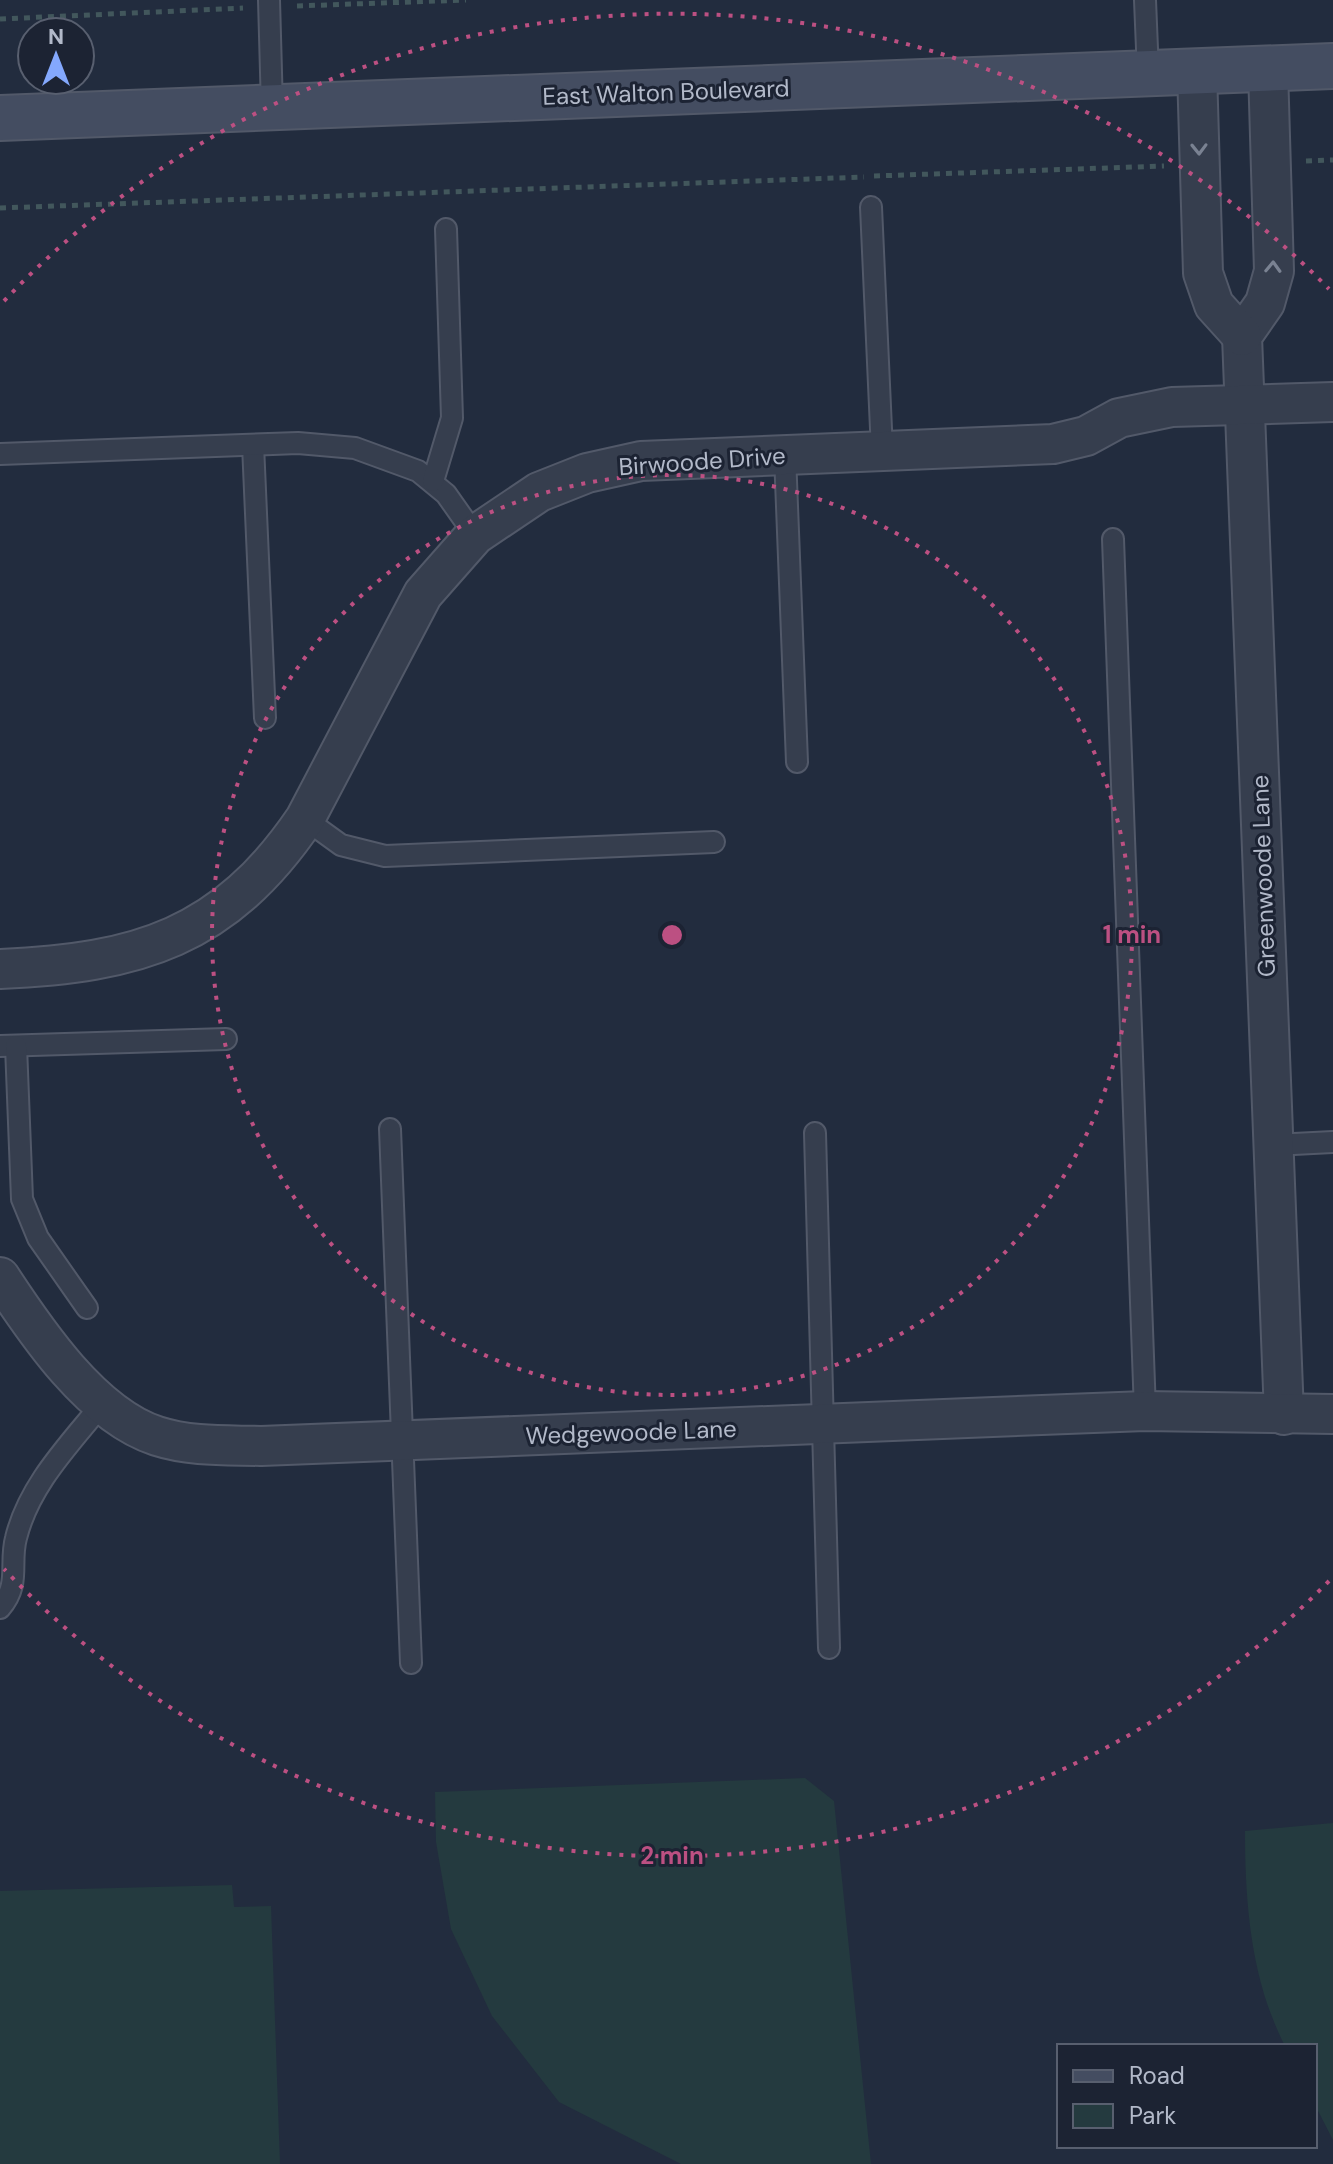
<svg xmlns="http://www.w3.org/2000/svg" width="1333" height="2164" font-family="'DM Sans',sans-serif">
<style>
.green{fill:#243a3f}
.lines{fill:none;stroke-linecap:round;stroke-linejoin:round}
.lane-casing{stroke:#525969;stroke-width:24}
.street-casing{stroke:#525969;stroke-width:42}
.secondary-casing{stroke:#525969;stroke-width:48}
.path{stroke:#42575c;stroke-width:5;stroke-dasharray:6 6;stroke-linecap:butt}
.lane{stroke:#363e4e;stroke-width:20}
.street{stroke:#363e4e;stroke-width:38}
.secondary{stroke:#444d61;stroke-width:44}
.oneway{stroke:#7a8292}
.ring{fill:none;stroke:#bc5082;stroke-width:4;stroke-dasharray:4 8}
.labels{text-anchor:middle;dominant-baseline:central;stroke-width:6;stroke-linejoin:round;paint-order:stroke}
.street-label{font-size:24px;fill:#b2b9c9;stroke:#1c2333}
.centre{fill:#bc5082;stroke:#1c2333;stroke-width:4}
.ring-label{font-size:24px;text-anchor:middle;font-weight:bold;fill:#bc5082;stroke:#1c2333;stroke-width:6;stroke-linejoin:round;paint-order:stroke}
</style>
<rect width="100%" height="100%" fill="#222c3e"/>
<g class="green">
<path d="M805 1778 834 1801 871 2164H681L559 2102 492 2016 451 1929 436 1842 435 1792Z"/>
<path d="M1333 1823V2140L1315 2105V2046H1285C1251 1980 1245 1904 1245 1831Z"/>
<path d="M232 1885 234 1907 271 1906 280 2164H0V1891Z"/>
</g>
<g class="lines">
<defs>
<g id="lane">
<path d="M269 0 272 108"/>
<path d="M1145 0 1148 73"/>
<path d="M871 207 882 451"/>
<path d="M253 445 265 718"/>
<path d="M0 454 298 443 355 448 418 471 446 494 475 535"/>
<path d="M785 455 797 762"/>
<path d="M433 481 452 418 446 229"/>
<path d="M1113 539 1145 1411"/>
<path d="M305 819 341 845 385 856 714 842"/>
<path d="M0 1046 226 1039"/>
<path d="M16 1046 22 1199 38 1238 87 1308"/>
<path d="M390 1129 411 1663"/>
<path d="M815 1133 829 1648"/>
<path d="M1274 1145 1333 1142"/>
<path d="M0 1608C21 1584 9 1564 16 1538 29 1485 69 1445 102 1404"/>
</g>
<g id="street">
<path d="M1268 69 1274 271 1265 303 1242 336 1284 1415"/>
<path d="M1197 71 1203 273 1214 305 1242 336"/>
<path d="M0 969C138 963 224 938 305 819L423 594 475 535 539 492 587 473 641 461 1053 444 1086 436 1119 418 1172 407 1333 402"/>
<path d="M0 1277C36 1332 92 1415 157 1436 191 1447 227 1445 261 1446L1145 1411 1333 1414"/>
</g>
<path id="secondary" d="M0 118 1333 66"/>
</defs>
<use href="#lane" class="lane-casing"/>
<use href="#street" class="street-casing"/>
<use href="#secondary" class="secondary-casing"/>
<g class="path">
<path d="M297 6 466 0"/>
<path d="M0 19 243 8"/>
<path d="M1306 161 1333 160"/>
<path d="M874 176 1164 166"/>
<path d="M0 208 864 177"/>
</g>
<use href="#lane" class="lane"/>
<use href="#street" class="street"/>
<use href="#secondary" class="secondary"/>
</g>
<defs><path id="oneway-chevron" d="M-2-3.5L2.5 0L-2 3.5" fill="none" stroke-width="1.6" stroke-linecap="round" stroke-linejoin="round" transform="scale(2)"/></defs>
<g class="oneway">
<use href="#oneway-chevron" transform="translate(1199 149) rotate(89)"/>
<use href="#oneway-chevron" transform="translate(1273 267) rotate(-88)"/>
</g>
<g class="ring">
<circle cx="672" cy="935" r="460"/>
<path d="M1329 1581A921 921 0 0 1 4 1569M4 301A921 921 0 0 1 1329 289"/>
</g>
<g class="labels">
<g class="street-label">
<text transform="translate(666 92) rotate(-2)">East Walton Boulevard</text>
<text transform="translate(702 461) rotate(-4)">Birwoode Drive</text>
<text transform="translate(1263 876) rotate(-92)">Greenwoode Lane</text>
<text transform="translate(631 1432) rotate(-2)">Wedgewoode Lane</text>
</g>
</g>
<circle cx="672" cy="935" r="12" class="centre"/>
<g class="ring-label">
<text x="1132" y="943">1 min</text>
<text x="672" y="1864">2 min</text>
</g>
<rect x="1057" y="2044" width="260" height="104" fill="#1c2333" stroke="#585f6f" stroke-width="2"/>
<rect x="1073" y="2070" width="40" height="12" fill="#444d61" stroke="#585f6f" stroke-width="2"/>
<text x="1129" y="2084" font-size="24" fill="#b2b9c9">Road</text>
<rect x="1073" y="2104" width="40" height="24" fill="#243a3f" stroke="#585f6f" stroke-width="2"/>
<text x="1129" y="2124" font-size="24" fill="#b2b9c9">Park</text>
<g transform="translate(56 56)"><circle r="38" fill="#1c2333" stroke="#585f6f" stroke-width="2"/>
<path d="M0-6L14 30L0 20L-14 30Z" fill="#84a8fd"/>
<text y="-12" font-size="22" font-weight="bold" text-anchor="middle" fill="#b2b9c9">N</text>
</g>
</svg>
